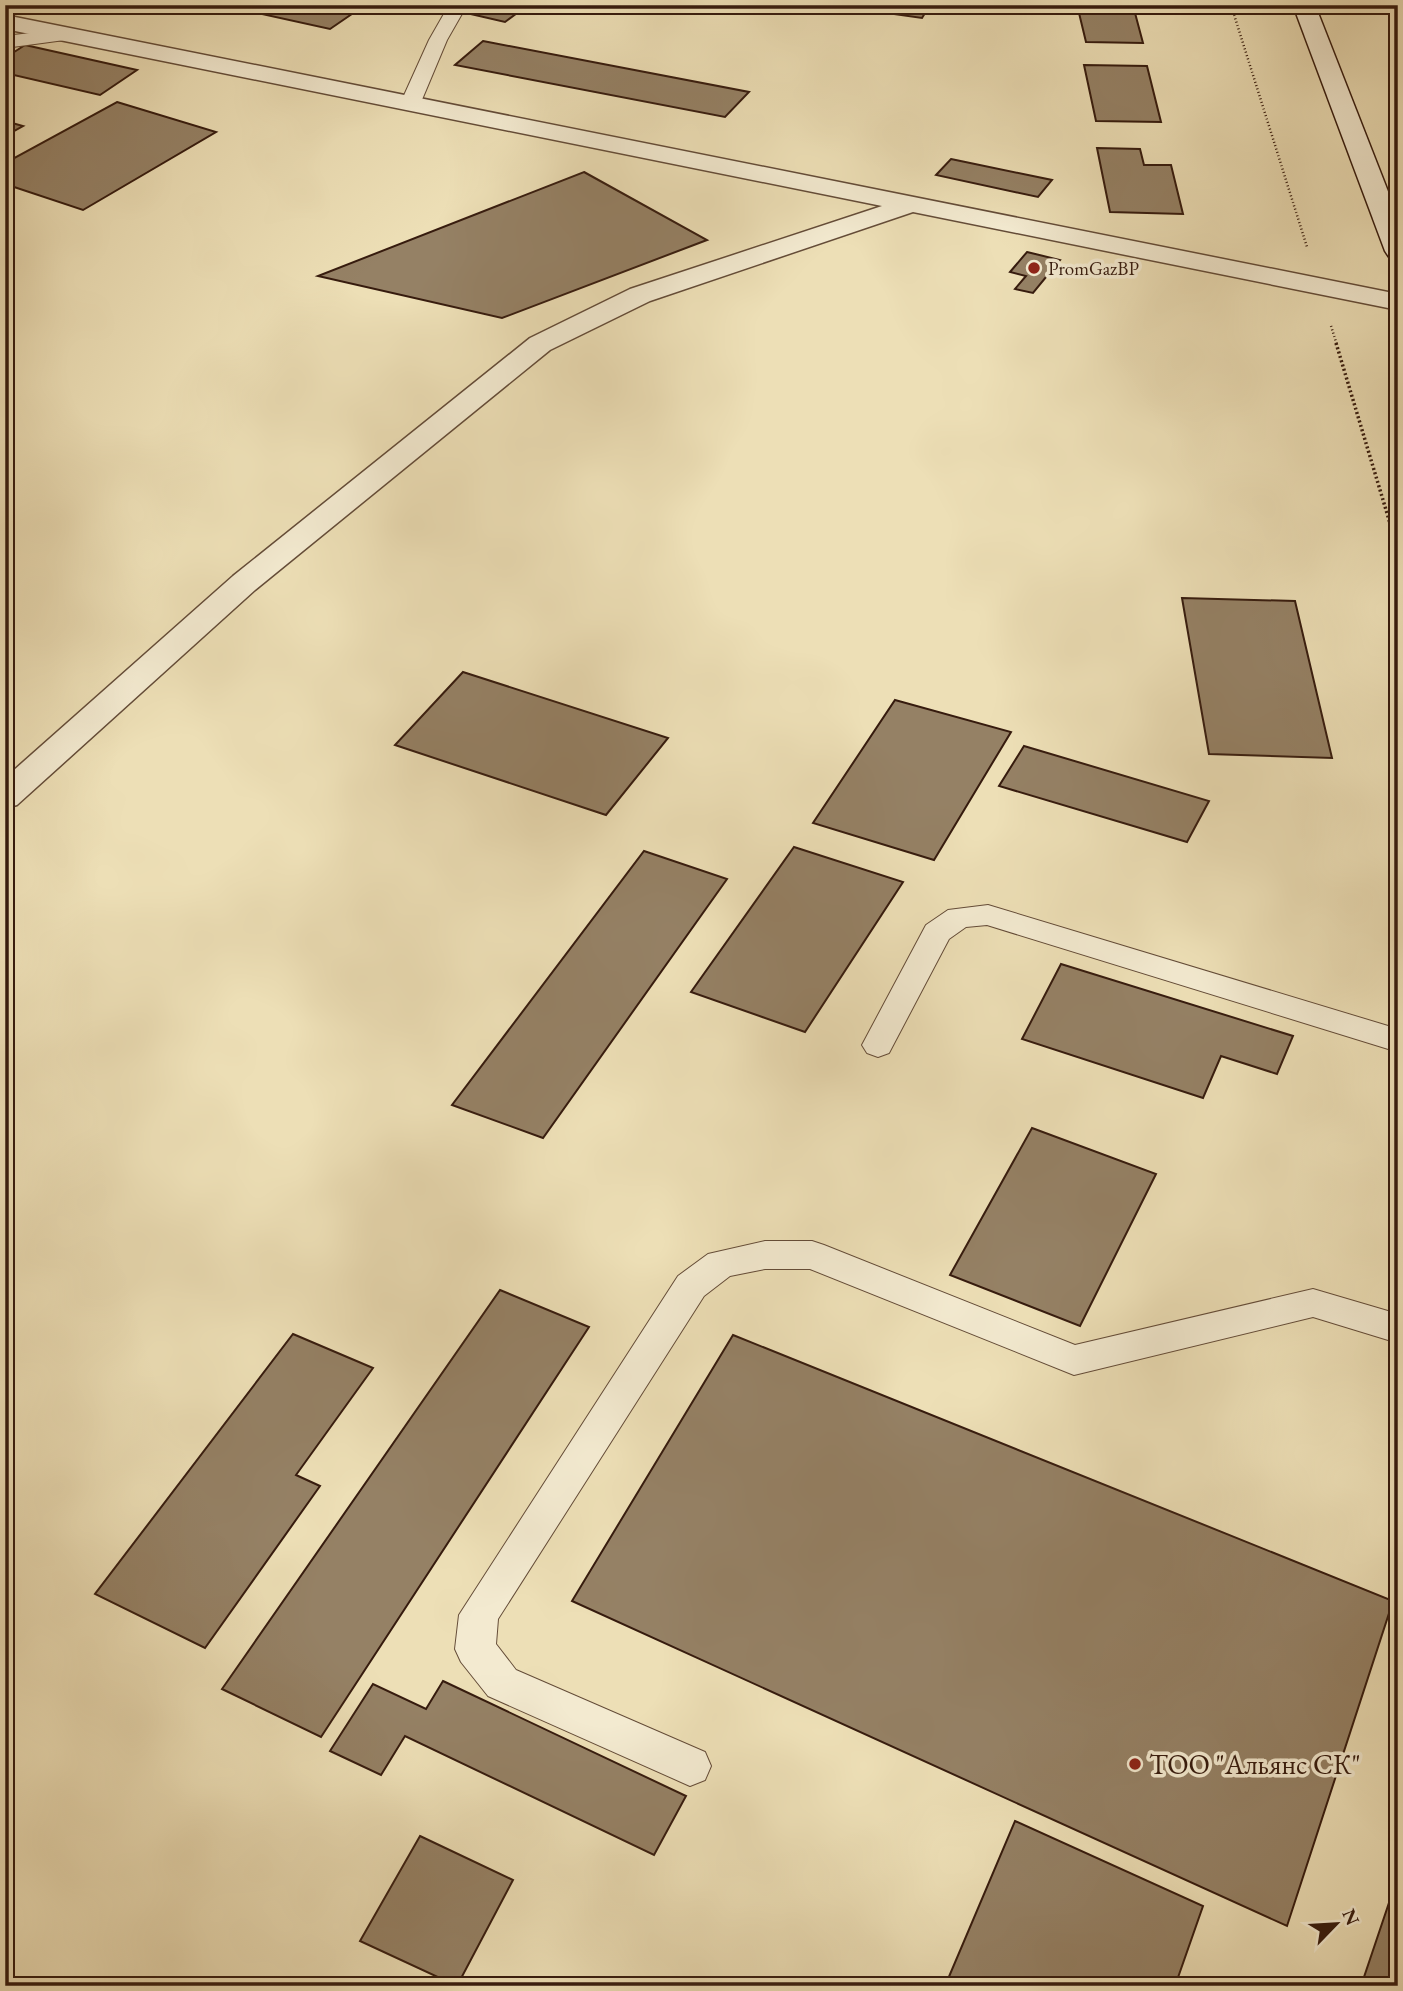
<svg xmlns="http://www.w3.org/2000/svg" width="1403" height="1991" font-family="'EB Garamond',serif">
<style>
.building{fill:#958165;stroke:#361b0e;stroke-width:2}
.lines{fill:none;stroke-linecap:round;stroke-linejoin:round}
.lane-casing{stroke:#644c38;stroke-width:2}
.street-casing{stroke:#644c38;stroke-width:3}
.secondary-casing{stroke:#361b0e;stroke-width:3}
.path-far1{stroke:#361b0e;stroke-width:2.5;stroke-dasharray:1 2.5;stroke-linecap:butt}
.path{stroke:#361b0e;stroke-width:3.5;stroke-dasharray:2 2.5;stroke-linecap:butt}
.lane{fill:#f3ead0;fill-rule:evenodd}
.street{fill:#f3ead0;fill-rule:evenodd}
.secondary{fill:#f3ead0;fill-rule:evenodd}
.poi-dot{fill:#8f2418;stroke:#f3ead0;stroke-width:2.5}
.labels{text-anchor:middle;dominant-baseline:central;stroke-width:7;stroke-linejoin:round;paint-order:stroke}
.far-poi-label{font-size:19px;fill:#361b0e;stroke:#f3ead0;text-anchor:start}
.near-poi-label{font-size:28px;fill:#361b0e;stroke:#f3ead0;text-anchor:start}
</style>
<rect width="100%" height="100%" fill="#eddfb6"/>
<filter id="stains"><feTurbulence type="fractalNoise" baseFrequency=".00286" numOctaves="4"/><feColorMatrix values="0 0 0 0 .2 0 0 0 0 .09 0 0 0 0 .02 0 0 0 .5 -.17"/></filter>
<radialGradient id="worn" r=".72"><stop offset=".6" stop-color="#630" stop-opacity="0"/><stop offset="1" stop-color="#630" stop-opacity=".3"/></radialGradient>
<g class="building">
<path d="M221 5H365L330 29Z"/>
<path d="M472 5H528L505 22 462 12Z"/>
<path d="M830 5H930L922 18Z"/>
<path d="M1079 13H1135L1143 43 1086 42Z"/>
<path d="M483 41 749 92 725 117 455 65Z"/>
<path d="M25 45 137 70 100 95 5 73V58Z"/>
<path d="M1084 65 1147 66 1161 122 1096 121Z"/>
<path d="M117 102 216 132 83 210 5 184V163Z"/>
<path d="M5 121 23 126 5 136Z"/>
<path d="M1097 148 1140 149 1144 165H1171L1183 214 1110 212Z"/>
<path d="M951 159 1052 180 1038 197 936 175Z"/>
<path d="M584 172 707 240 502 318 318 276Z"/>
<path d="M1027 252 1060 260 1033 293 1015 289 1026 276 1010 272Z"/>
<path d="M1182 598 1295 601 1332 758 1209 754Z"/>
<path d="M463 672 668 738 606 815 395 745Z"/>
<path d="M895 700 1011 732 934 860 813 823Z"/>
<path d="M1024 746 1209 801 1187 842 999 786Z"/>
<path d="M794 847 903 882 805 1032 691 992Z"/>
<path d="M644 851 727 879 543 1138 452 1105Z"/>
<path d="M1061 964 1293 1036 1277 1074 1221 1056 1203 1098 1022 1039Z"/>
<path d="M1032 1128 1156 1174 1080 1326 950 1275Z"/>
<path d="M500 1290 589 1327 321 1737 222 1689Z"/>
<path d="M293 1334 373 1368 296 1475 320 1486 205 1648 95 1594Z"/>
<path d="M733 1335 1393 1601 1287 1926 572 1601Z"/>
<path d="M443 1681 686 1796 654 1855 405 1736 381 1775 330 1751 373 1684 426 1709Z"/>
<path d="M1015 1821 1203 1906 1175 1986H945Z"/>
<path d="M420 1836 513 1880 457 1986 360 1941Z"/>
<path d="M1398 1876V1986H1361Z"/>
</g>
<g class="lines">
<defs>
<g id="lane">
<path d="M449 5H467L447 40 421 102 411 108 404 106 401 102 429 40Z"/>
<path d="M65 29 74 35 72 39 5 48V36Z"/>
<path d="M988 905 1398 1029V1052L987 925 966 927 949 939 889 1053 878 1057 867 1053 862 1045 926 925 948 910Z"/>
<path d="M765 1241H812L824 1245 1075 1345 1313 1289 1398 1314V1343L1313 1317 1074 1375 810 1269H765L730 1276 704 1296 498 1619 496 1644 516 1670 705 1752 711 1766 705 1780 690 1786 488 1696 461 1662 455 1649 459 1615 678 1276 708 1254Z"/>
</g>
<path id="street" d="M5 15 1398 294V310L913 212 650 301 550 350 255 590 17 805 5 808V778L233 576 530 338 630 289 882 206 5 29Z"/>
<path id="secondary" d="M1293 5H1315L1398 217V259L1389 257 1385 251Z"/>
</defs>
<use href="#lane" class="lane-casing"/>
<use href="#street" class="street-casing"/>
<use href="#secondary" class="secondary-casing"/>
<g class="path-far1">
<path d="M1231 5 1307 247"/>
<path d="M1331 326 1337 345"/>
</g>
<path class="path" d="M1336 343 1398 550"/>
<use href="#lane" class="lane"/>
<use href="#street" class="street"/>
<use href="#secondary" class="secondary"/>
</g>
<g class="poi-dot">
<circle cx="1034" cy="268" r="7"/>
<circle cx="1135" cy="1764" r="7"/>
</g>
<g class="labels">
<g class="far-poi-label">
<text x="1048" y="268">PromGazBP</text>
</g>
<g class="near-poi-label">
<text x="1149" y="1764">ТОО "Альянс СК"</text>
</g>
</g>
<rect width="1403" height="1991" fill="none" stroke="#eddfb6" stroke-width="28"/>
<rect x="7" y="7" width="1389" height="1977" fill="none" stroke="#361b0e" stroke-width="3.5"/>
<rect x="14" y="14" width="1375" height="1963" fill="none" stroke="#361b0e" stroke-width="2"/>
<g transform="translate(1336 1924) rotate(65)" stroke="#f3ead0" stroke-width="5" paint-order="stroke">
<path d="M0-5L12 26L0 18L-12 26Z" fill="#361b0e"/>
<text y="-10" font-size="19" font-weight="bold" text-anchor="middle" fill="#361b0e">N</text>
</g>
<rect width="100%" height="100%" filter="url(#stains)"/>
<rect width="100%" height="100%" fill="url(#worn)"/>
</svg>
